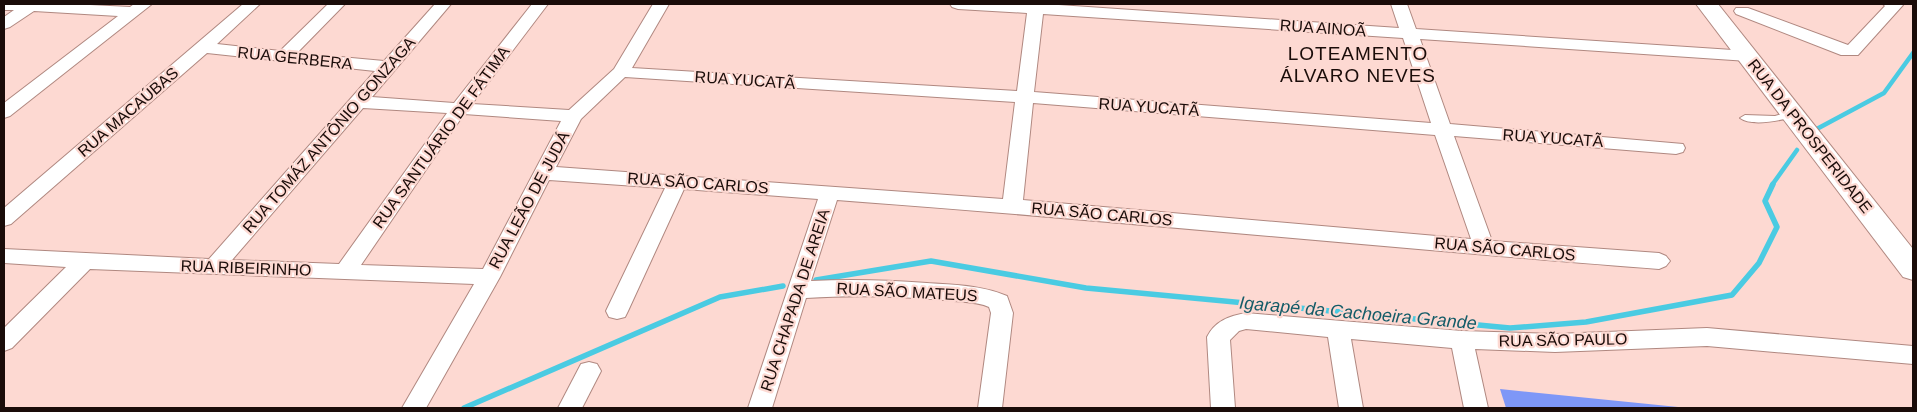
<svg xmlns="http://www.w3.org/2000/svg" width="1917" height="412" font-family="Arial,sans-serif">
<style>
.forest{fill:#7e97f7}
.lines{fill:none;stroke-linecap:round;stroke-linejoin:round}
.stream-far1{stroke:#4acbe2;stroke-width:4.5}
.stream{stroke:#4acbe2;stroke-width:5.5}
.lane-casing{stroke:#b08880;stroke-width:2}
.street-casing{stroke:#b08880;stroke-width:2}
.secondary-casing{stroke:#b08880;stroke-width:2}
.lane{fill:#fff;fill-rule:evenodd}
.street{fill:#fff;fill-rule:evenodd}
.secondary{fill:#fff;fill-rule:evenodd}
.labels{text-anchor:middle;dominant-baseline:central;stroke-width:4.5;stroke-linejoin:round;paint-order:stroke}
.street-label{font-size:16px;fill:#1a0c09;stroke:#fdd9d2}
.water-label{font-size:18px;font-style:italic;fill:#145c68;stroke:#fdd9d2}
.quarter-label{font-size:19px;letter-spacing:1px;fill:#1a0c09;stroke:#fdd9d2}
</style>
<rect width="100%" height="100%" fill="#fdd9d2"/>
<path class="forest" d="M1500 389 1688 408H1506Z"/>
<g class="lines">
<g class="stream-far1">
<path d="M1813 131 1884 93 1913 53"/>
<path d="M1772 185 1797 150"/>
</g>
<g class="stream">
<path d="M816 280 931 261 1086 288 1510 328 1586 322 1732 295 1759 263 1777 227 1765 201 1773 184"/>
<path d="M464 408 720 297 783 286"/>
</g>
<defs>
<path id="lane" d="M1793 111 1796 112 1798 114 1796 116C1783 120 1752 127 1740 118L1745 115 1775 116Z"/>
<g id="street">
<path d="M4 4H70L130 7 134 4H152L10 116 4 118V103L118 16 34 11 10 27 4 29V17L14 10H4Z"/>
<path d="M243 4H260L217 44 280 51 328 4H345L297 53 384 61 435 4H451L372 97 454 103 532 4H548L472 104 569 110 614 69 653 4H669L632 68 1017 91 1027 13 958 9 952 7 950 4H1044L1399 28 1391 4H1407L1416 29 1748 51 1754 52 1756 56 1754 60 1748 61 1420 39 1450 124 1683 144 1685 148 1683 152 1676 154 1454 136 1492 241 1659 253 1666 256 1670 261 1666 266 1659 269C1385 248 1111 220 837 200L811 281C849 279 888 280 927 283 955 285 981 285 1007 296L1013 313 1002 408H978L991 313 989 307C976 301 959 302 944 300 898 296 852 295 806 298L772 408H748L818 199 684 189 628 311 625 317 617 319 609 317 606 311 665 188 549 180 500 277 426 408H402L474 284 90 269 12 348 4 351V328L66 267 4 263V249L209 259 375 71 207 53 11 224 4 226V208ZM1043 14 1403 38 1431 123 1034 92ZM625 77 1015 102 1003 199 556 167 581 119ZM1033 103 1435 135 1471 239 1023 200ZM363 108 447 113 339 264 232 260ZM464 114 561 121 483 269 361 265Z"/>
<path d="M1883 4 1903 5 1858 55H1841L1736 14 1734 11 1736 8H1748L1848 45 1885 6Z"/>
<path d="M1246 313 1462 331 1555 334 1707 328 1913 346V364L1707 346 1555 352 1475 349 1488 408H1464L1452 348 1351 339 1363 408H1339L1328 337 1246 329 1239 331 1230 340 1235 408H1211L1207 337C1215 321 1229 316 1246 313Z"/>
<path d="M589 362 597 364 601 371 582 408H558L581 364Z"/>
</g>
<path id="secondary" d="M1696 4H1718L1913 249V280L1903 277Z"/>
</defs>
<use href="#lane" class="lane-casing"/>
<use href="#street" class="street-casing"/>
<use href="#secondary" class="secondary-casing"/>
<use href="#lane" class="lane"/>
<use href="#street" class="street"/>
<use href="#secondary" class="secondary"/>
</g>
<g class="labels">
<g class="street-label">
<text transform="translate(1323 28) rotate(4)">RUA AINOÃ</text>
<text transform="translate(295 58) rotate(6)">RUA GERBERA</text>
<text transform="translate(745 80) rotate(4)">RUA YUCATÃ</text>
<text transform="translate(1149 107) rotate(4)">RUA YUCATÃ</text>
<text transform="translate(128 112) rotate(-41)">RUA MACAÚBAS</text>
<text transform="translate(329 135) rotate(-49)">RUA TOMÁZ ANTÔNIO GONZAGA</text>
<text transform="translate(1810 136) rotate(52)">RUA DA PROSPERIDADE</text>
<text transform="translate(441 137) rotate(-54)">RUA SANTUÁRIO DE FÁTIMA</text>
<text transform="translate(1553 138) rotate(4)">RUA YUCATÃ</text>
<text transform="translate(698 183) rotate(4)">RUA SÃO CARLOS</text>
<text transform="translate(529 200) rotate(-62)">RUA LEÃO DE JUDÁ</text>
<text transform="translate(1102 214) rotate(5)">RUA SÃO CARLOS</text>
<text transform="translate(1505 249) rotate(5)">RUA SÃO CARLOS</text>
<text transform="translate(246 268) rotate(2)">RUA RIBEIRINHO</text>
<text transform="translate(907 292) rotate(3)">RUA SÃO MATEUS</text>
<text transform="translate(795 300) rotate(-72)">RUA CHAPADA DE AREIA</text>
<text transform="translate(1563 340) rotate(-1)">RUA SÃO PAULO</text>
</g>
<g class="water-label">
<text transform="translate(1358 313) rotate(5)">Igarapé da Cachoeira Grande</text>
</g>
<g class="quarter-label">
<text x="1358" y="53">LOTEAMENTO<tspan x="1358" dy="22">ÁLVARO NEVES</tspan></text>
</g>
</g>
<rect width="1917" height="412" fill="none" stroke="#1a0c09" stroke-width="10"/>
</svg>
